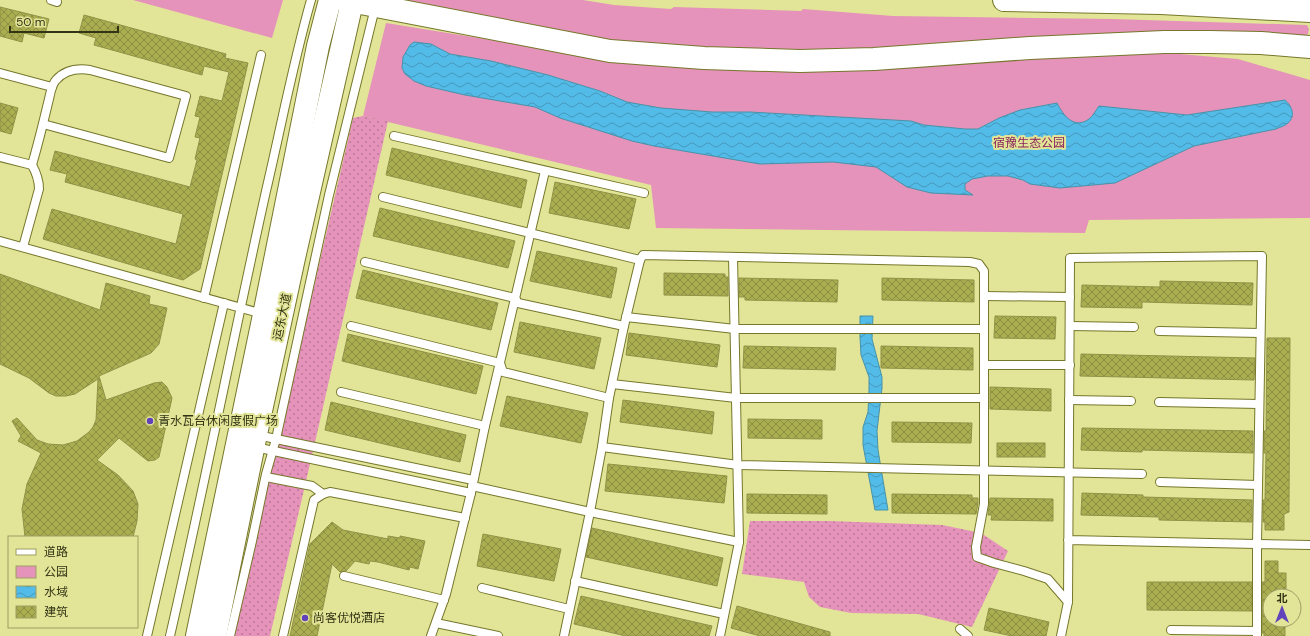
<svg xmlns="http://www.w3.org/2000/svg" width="1310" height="636" font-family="'DM Sans','Noto Sans SC',sans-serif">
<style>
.green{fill:#e593ba}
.garden{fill:url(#garden-dots)}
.water{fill:url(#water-waves);stroke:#4992a8}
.building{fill:url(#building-cross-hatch);stroke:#909247}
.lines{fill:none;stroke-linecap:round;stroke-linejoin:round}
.lane-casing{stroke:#76772b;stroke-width:10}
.secondary-casing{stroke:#76772b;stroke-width:24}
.primary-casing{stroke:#76772b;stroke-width:24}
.lane{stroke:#fff;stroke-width:8}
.secondary{stroke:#fff;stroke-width:22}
.primary{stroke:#fff;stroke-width:22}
.poi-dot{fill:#6242bb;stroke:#e2e598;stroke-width:1.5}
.labels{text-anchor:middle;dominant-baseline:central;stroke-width:4;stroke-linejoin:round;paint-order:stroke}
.park-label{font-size:12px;fill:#87235c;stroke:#e2e598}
.street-label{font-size:12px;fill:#333414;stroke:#e2e598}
.poi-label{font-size:12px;fill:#333414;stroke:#e2e598;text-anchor:start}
</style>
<defs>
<pattern id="garden-dots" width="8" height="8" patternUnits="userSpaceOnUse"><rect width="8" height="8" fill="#e593ba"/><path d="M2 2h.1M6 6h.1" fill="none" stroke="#ba7996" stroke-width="1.8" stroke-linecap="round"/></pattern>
<pattern id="water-waves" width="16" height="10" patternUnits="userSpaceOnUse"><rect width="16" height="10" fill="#53bbe8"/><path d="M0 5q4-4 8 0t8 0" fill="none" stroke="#4599bb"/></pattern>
<pattern id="building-cross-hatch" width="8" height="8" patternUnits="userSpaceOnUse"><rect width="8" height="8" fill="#abad51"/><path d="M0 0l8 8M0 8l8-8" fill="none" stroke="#8c8e42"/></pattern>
</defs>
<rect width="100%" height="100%" fill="#e2e598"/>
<g class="green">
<path d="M133 0H283L272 38Z"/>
<path d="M383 0H583L614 5 671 9 674 7 801 11 803 9 893 16 1113 19 1307 25 1309 29 1308 34 1303 37 861 54 636 46Z"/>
<path d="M386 23 554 50 1157 52 1238 59 1310 80V218L1089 220 1085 233 656 228 651 185 363 116Z"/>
</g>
<g class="garden">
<path d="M363 116 388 121 316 438 270 636H233L353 118Z"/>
<path d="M750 521H829L942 525 981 533 1008 551 972 627 918 614 851 613 820 607 809 597 804 582 742 574Z"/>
</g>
<g class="water">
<path d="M414 42 431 44 450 54 491 61 548 75 600 91 627 102 661 108 712 112H750L911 121 924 125 965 129H978L999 118 1020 110 1057 103C1063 115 1074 130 1089 119 1093 116 1096 110 1099 106L1187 115 1285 100C1292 106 1296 116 1288 123 1285 126 1280 127 1276 129L1194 146 1115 183 1060 188 1030 184 1023 180 1008 176H988L972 179 965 184V190L973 195 931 193 907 187 876 167 833 162 760 164 654 146 632 141 560 118 535 107 465 95 426 86 414 81 405 74 402 68 403 57 410 45Z"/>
<path d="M860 316H873L872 339 882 377V388L877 431 878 450 888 510H875L863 445V427L868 412 869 390V377L861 355 860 337Z"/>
</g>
<g class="building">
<path d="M0 7 49 19 44 38 24 33 22 42 0 36Z"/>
<path d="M84 15 226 54 225 58 248 63 200 269 183 280 43 239 52 209 176 244 183 214 65 182 67 174 50 170 55 151 190 187 197 160 195 159 200 138 195 137 200 117 195 116 200 96 222 101 229 72 204 66 202 75 94 45 96 38 79 33Z"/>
<path d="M0 103 18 108 11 134 0 131Z"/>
<path d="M392 148 527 180 521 208 386 175Z"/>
<path d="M555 182 636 199 629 229 549 213Z"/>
<path d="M380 208 515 241 508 268 373 236Z"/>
<path d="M537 251 617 268 611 298 530 281Z"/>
<path d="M363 270 498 303 491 330 356 298Z"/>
<path d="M664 273 725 274V277H728V296L664 295Z"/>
<path d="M0 274 100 310 106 283 150 296 149 304 167 308 159 344 151 353 99 376 106 400 154 383 162 382 167 387 172 398 159 457 155 460 148 461 119 438 97 460 118 475 133 491 138 504 137 521 133 537H25L22 509 27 484 41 453 18 441 21 436 12 421 17 418 37 440 48 444 63 445 77 441 89 432 93 427 96 420 98 379 75 394 66 396H56L49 393 29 378 0 364Z"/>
<path d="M739 278 838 280 837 302 745 300V297H739Z"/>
<path d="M882 278 974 280V302L882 300Z"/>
<path d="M1160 281 1253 283 1252 305 1142 302V308L1081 307 1082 285 1160 287Z"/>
<path d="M995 316 1056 317 1055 339 994 338Z"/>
<path d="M520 322 601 338 594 369 514 352Z"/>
<path d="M629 333 720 345 717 367 626 355Z"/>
<path d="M348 334 483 366 476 394 342 361Z"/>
<path d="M1267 338H1290L1289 512 1284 514V530H1265V522H1263V500H1265L1266 453H1264V431H1266Z"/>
<path d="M744 346 836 348 835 370 743 368Z"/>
<path d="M881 346 973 348V370L881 368Z"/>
<path d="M1081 354 1255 358 1254 380 1080 376Z"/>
<path d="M990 387 1051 389V411L990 409Z"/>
<path d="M507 396 588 413 581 443 500 426Z"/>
<path d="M623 400 714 412 712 434 620 422Z"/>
<path d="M331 402 466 435 460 462 325 430Z"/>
<path d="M748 419 822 420V439L748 438Z"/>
<path d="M892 422 972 423 971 443 892 442Z"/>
<path d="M1082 428 1253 431V453L1142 450V452L1081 450Z"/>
<rect x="997" y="443" width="48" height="14"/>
<path d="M608 464 727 476 724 503 605 491Z"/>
<path d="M1082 493 1143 495V497L1252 500V522L1159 520V517L1081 515Z"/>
<path d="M747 494 827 495V514L747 513Z"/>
<path d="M892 494 972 495V498H978V503L976 514 892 513Z"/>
<path d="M990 498 1053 499V521L991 520 992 515H988Z"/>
<path d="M332 522 343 530 388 539V536L400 538V536L425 541 418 569 410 567 409 570 378 562 370 561 369 564 355 561 346 571 340 572 332 564 317 636H290L310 544Z"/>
<path d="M592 528 723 558 717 586 586 557Z"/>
<path d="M483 534 561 549 554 581 477 566Z"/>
<path d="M1265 561H1278V573H1286V596H1270V620H1285V636H1264V633H1262V582H1265Z"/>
<path d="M1147 582H1252V611L1147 610Z"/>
<path d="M581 596 712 626 709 636H626L574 624Z"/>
<path d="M737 606 830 632V636H760L731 628Z"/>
<path d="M989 608 1049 622 1046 636H1012L984 630Z"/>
</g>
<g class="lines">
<defs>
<g id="lane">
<path d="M51 0 57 2"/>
<path d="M0 73 52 87"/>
<path d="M394 136 644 193"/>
<path d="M0 157 32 165C38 144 43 124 48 103 50 96 51 85 56 80 65 70 77 68 90 70L186 96 169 158 43 124"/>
<path d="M383 197 640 260"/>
<path d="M0 241 263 314"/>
<path d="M23 247 39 189C39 180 37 174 32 165"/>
<path d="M365 262 515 298 518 303 624 326"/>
<path d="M984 296 1070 297"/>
<path d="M204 298 261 55"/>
<path d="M626 317 735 329H984"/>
<path d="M351 326 500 363 503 372 609 398"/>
<path d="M1070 326 1134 327"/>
<path d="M1159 331 1260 333"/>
<path d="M984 365H1070"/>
<path d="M612 384 736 398H984"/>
<path d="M341 392 485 426"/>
<path d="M1069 400 1131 401"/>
<path d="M1159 402 1259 404"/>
<path d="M257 435 473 480"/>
<path d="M255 447 471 493"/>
<path d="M602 447 738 465 1142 474"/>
<path d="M266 477 312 486 323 494"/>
<path d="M1160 482 1258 485"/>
<path d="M472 486 590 512 739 542"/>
<path d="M344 576 444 600"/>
<path d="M575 581 724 614"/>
<path d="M482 588 569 609"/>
<path d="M436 623 498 636"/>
<path d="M960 629 968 636"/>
<path d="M1171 630 1257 631"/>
<path d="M147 636 224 303"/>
<path d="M170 636C204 488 233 339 266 191 281 127 293 63 311 0"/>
<path d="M230 636 252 541 266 474 276 439 329 195 373 16"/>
<path d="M283 636 314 500 323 494 330 492 465 518"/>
<path d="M431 636 446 594 471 493 485 426 545 171"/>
<path d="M564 636 590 512 602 447 609 398 624 326 640 260 643 255 970 262 979 264 984 271V504L976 547 977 557 994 563 1024 571 1048 579 1068 602"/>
<path d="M720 636 739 542 733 257"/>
<path d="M1061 636 1068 602 1070 258 1262 256 1257 544 1068 540"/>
<path d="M1257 636V544L1310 545"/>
</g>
<g id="secondary">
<path d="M197 636 265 310 318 46 330 0"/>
<path d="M215 636 256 434 294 258 350 11 354 0"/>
</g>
<g id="primary">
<path d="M345 0 610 51 704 58 800 61 874 59 1030 48 1164 42H1210L1261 43 1310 47"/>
<path d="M1004 0 1161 3 1310 11"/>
</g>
</defs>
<use href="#lane" class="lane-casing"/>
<use href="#secondary" class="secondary-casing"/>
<use href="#primary" class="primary-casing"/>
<use href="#lane" class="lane"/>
<use href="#secondary" class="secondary"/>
<use href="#primary" class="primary"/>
</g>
<g class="poi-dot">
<circle cx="150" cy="421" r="4"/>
<circle cx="305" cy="618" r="4"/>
</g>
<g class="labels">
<g class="park-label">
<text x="1029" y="143">宿豫生态公园</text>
</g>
<g class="street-label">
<text transform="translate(282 317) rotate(-78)">运东大道</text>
</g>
<g class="poi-label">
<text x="158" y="421">青水瓦台休闲度假广场</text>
<text x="313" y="618">尚客优悦酒店</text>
</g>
</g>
<rect x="8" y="536" width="130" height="92" fill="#e2e598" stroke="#9c9e63"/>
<rect x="16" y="549" width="20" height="6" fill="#ffffff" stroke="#9c9e63"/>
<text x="44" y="556" font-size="12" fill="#333414">道路</text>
<rect x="16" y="566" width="20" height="12" fill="#e593ba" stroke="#9c9e63"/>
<text x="44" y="576" font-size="12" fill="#333414">公园</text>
<rect x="16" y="586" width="20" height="12" fill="url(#water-waves)" stroke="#9c9e63"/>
<text x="44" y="596" font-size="12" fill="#333414">水域</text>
<rect x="16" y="606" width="20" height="12" fill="url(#building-cross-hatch)" stroke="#9c9e63"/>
<text x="44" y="616" font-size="12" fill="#333414">建筑</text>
<g transform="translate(1282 608)"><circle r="19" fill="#e2e598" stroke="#9c9e63"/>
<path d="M0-3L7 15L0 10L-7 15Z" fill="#6242bb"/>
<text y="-6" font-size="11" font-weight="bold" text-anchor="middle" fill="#333414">北</text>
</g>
<path d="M10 26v6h108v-6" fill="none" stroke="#333414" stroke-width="2"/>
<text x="16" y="26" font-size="12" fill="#333414" stroke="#e2e598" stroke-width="3" paint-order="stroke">50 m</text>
</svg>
